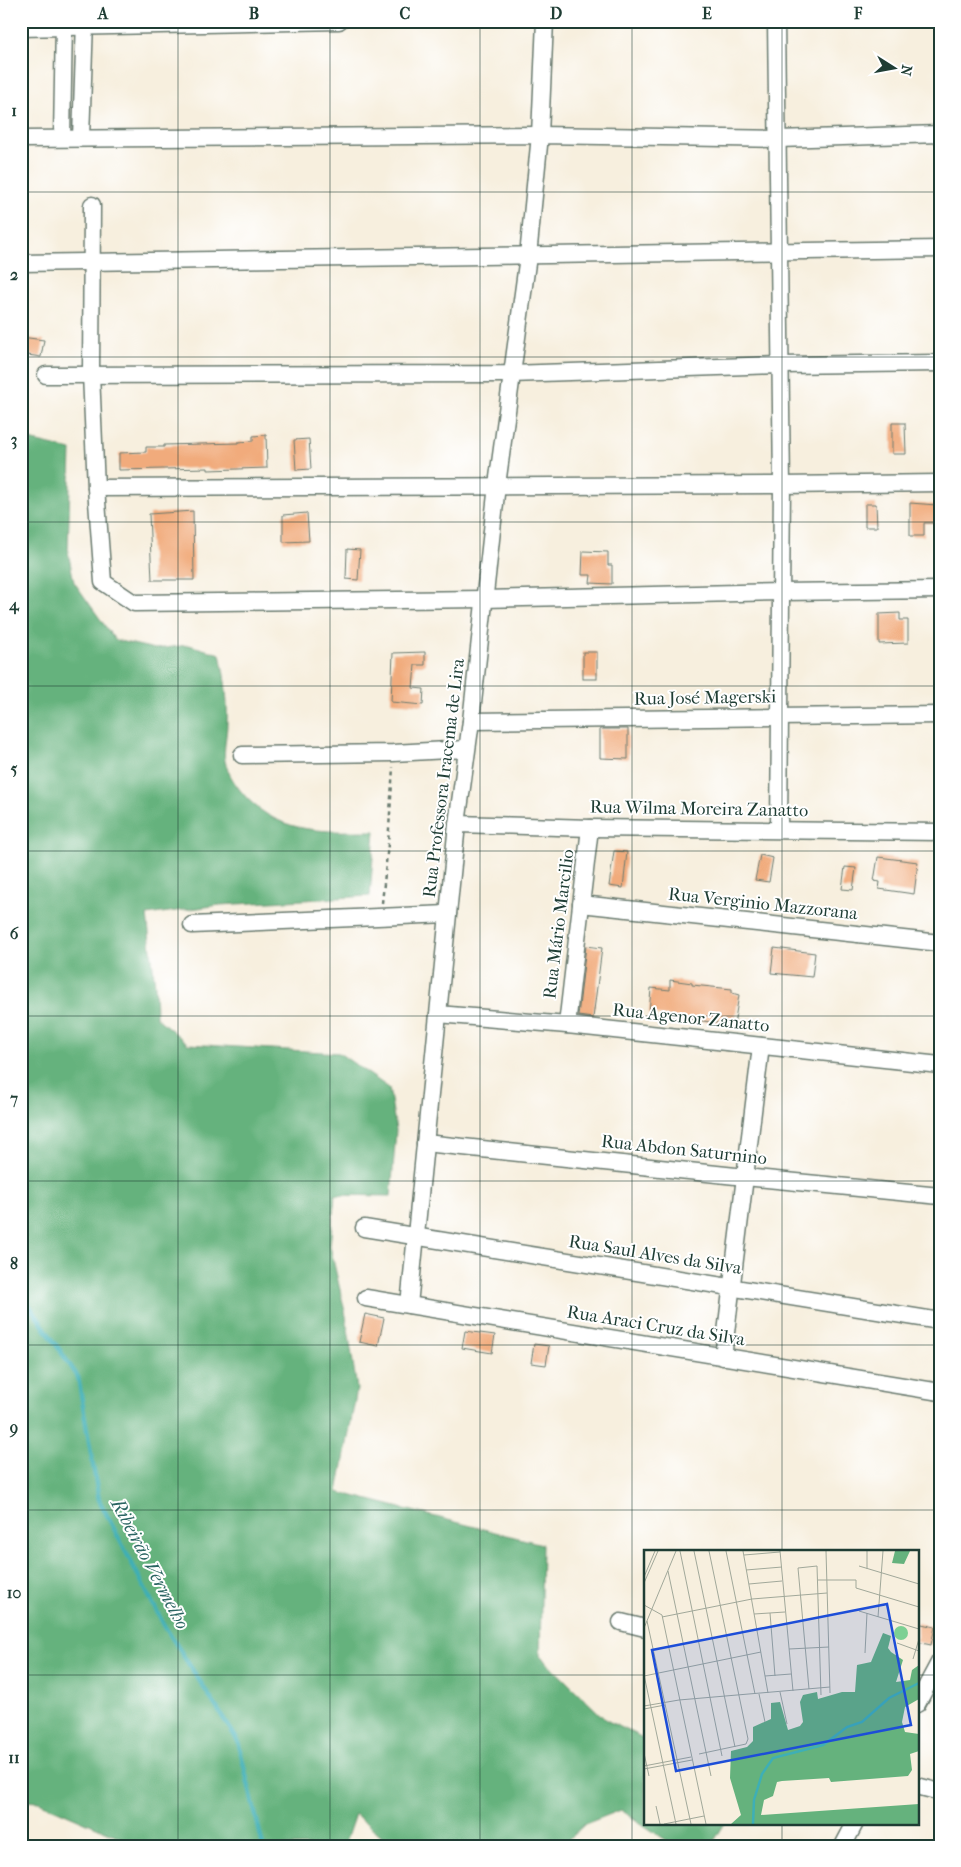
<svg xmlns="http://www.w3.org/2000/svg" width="961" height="1867" font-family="'IM FELL French Canon',serif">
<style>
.forest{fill:#65b27d;stroke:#427858}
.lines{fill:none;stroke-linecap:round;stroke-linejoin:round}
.stream{stroke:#3eafb6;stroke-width:4.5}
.building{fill:#f1ab7c}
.minor-casing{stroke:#6b7b70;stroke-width:19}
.path{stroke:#6b7b70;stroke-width:2.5;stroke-dasharray:4 4;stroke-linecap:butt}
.minor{stroke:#fff;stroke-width:16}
.grid{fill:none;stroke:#1f3d34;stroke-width:1;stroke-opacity:0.55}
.labels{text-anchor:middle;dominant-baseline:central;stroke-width:4;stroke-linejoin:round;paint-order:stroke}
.street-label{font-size:18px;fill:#1f3d34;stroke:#fff}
.water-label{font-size:19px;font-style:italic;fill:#2a6562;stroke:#fff}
.inset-river{fill:none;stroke:#3eafb6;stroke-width:2.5}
.inset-road{fill:none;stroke:#a1a89a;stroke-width:1}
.view{fill:#1d4ed8;fill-opacity:0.15;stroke:#1d4ed8;stroke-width:2.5}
.inset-edge{fill:none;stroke:#1f3d34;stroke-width:2.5}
.neatline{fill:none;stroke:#1f3d34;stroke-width:2}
.grid-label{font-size:16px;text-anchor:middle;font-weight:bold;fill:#1f3d34}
</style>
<rect width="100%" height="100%" fill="#fff"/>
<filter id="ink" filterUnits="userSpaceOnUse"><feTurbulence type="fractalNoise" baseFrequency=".02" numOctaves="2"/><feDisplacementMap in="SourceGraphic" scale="10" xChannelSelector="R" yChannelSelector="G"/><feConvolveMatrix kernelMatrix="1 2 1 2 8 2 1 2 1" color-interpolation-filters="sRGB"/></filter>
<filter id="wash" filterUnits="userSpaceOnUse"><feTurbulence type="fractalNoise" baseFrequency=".0096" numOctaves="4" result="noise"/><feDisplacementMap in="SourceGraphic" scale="20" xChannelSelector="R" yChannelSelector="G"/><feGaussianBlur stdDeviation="1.12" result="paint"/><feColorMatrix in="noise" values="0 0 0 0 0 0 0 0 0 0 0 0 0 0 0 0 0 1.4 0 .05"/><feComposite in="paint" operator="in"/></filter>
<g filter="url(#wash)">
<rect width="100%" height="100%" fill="#f7efde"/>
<path class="forest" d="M21 438 71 450 68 552 74 582 115 640 155 649 189 645 220 654C225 677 228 699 227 723 227 735 223 749 225 761 228 775 237 787 246 797 283 836 326 831 375 831L370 896 220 905 147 915 155 985 156 1017 188 1044 339 1053 389 1088 396 1130 391 1196 335 1195 330 1246 346 1316 357 1389 338 1492 542 1544 540 1656 606 1720 645 1739V1823H725L711 1846H675L621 1810 585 1824 561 1846H394L355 1814 344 1846H140L39 1802 21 1801Z"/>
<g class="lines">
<path class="stream" d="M21 1293 78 1377 99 1500 165 1627 238 1741 263 1846"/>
</g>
<g id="blocks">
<g class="building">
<path d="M21 337 44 340 41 357 21 354Z"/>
<path d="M892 423H905L906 454H892Z"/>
<path d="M266 435 267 468 208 470V468L119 470V453L146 452V447H164V445L238 443V442L253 441V436Z"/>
<path d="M309 439 311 469 296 470 294 440Z"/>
<path d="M910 503 937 505V523H924V536H910Z"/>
<path d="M865 504H876L877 527H865Z"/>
<path d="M193 511 194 580H152L149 514Z"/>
<path d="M307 513 309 541 283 542V515Z"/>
<path d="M347 549 360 550 358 580 346 579Z"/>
<path d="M583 551 608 552V565H612V584L590 583 591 575H582Z"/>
<path d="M900 613V620H908V643L879 644V614Z"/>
<path d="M425 652V665H415L413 688 424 689 423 705 391 702 393 653Z"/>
<rect x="583" y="652" width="14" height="27"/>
<path d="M600 729H628V759L600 758Z"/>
<path d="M614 851 627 852 623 888 609 886Z"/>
<path d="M760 855 773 858 769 882 755 880Z"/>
<path d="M878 857 918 862 914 894 879 889 880 882 874 881Z"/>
<path d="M845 867 856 868 853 890 842 889Z"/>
<path d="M586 946 602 948 593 1018 578 1016Z"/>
<path d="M774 948 815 953 812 977 771 973Z"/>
<path d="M670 980 692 983V985L732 989V993L739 995 734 1025 649 1014 651 988 670 990Z"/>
<path d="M365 1314 384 1318 378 1346 359 1342Z"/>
<path d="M465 1331 495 1335 492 1353 462 1348Z"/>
<path d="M534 1344 549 1346 546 1365 531 1363Z"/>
<path d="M917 1623 935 1627 931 1645 917 1642Z"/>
</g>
</g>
</g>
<g filter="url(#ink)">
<use href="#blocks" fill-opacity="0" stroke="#6b7b70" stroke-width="1"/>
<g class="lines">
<defs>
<g id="minor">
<path d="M776 21 782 485 779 829"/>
<path d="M21 28 339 21"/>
<path d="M62 138 64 21"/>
<path d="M81 138 85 21"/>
<path d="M21 139 540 135 778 139 940 134"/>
<path d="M92 205 91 374 96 488 103 582 134 603 484 599 781 592 940 590"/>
<path d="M21 263 940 249"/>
<path d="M46 375 511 374 781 365 940 363"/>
<path d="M96 488 782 485 940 483"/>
<path d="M471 721 940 715"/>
<path d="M242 755 393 753 466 749"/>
<path d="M457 824 590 828 940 832"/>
<path d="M581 904 940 943"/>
<path d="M192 925 448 914"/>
<path d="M438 1014 567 1025 940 1065"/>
<path d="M567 1025 590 828"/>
<path d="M425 1143 745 1177 940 1196"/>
<path d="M364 1228 940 1321"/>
<path d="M366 1298 940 1392"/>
<path d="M409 1305 457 824 471 721 497 485 528 256 540 135 545 21"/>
<path d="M723 1357 761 1046"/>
<path d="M621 1622 645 1628"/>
<path d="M917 1704 940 1661"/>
<path d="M917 1786 940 1792"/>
<path d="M843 1846 855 1823"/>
</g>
</defs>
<use href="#minor" class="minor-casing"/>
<path class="path" d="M382 903 388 844 393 767"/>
<use href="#minor" class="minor"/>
</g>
</g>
<path class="grid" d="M178 21V1846M330 21V1846M480 21V1846M632 21V1846M782 21V1551M21 192H940M21 357H940M21 522H940M21 686H940M21 851H940M21 1016H940M21 1181H940M21 1345H940M21 1510H940M21 1675H645M917 1675H940M782 1823V1846"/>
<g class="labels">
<g class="street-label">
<text transform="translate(705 698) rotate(-1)">Rua José Magerski</text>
<text transform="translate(444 778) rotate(-83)">Rua Professora Iracema de Lira</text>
<text transform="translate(699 809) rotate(1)">Rua Wilma Moreira Zanatto</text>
<text transform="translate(763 904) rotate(6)">Rua Verginio Mazzorana</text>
<text transform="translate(559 924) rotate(-83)">Rua Mário Marcilio</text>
<text transform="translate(691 1018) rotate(6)">Rua Agenor Zanatto</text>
<text transform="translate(684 1150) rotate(6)">Rua Abdon Saturnino</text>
<text transform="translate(655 1255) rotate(9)">Rua Saul Alves da Silva</text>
<text transform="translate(656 1326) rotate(9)">Rua Araci Cruz da Silva</text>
</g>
<g class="water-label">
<text transform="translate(150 1564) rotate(62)">Ribeirão Vermelho</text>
</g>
</g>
<g transform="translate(644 1550)">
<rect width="275" height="275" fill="#f7efde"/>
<path d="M250 83a7 7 0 1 1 14 0a7 7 0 1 1-14 0Z" fill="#7cd093"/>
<path d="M251 1H266L260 14 248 13ZM239 83 247 86 244 98 247 102 259 110 252 132 266 130 268 120 275 115V149L261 157 258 172 261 182 275 184V201L266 204 268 220 264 226 187 232 185 228 138 231 133 232 129 246 120 250 117 265 275 254V274H87L97 265 86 228 87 201 103 197 109 191V177L127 169V153L136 152 144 180 156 176 159 172 156 152 159 145 173 142 174 149 198 142H211L213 115 227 112Z" fill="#65b27d"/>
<path class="inset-river" d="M109 274 110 250 118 224 129 208 179 195 203 177 218 172 245 148 275 133"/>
<path class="inset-road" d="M36 1 78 206M50 1 91 197M82 1 111 144M99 1 124 143M136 1 149 141M182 1 186 143M100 5 136 2M215 16 275 34M223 19V1M102 20 138 17M24 21 67 226M0 27 11 1M174 30H212V38L275 57M0 33 14 1M105 34 138 31M0 55 18 65 62 274M215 61 275 79M126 63 131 126M110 64 141 62M18 67 108 49 183 43M234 67 239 1M3 71 47 274M0 78 32 1M253 93 275 101M145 99 185 97M221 103 223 63M269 109 275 89M0 125 32 274M0 126 117 102M121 126 147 124M165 139 154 18 173 16 177 145M136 142 143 174M115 144 121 172M0 156 35 150 186 137M0 159 21 155M0 203 5 226M55 204 102 194 104 189 65 1M0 216 47 207M0 219 48 210M12 256 16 274M20 274 60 266"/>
<path class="view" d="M243 54 267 175 32 221 8 100Z"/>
<rect width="275" height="275" class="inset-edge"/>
</g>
<rect width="961" height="1867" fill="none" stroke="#fff" stroke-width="55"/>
<g transform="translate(894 68) rotate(101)" stroke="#ffffff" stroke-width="4" paint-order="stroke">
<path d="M0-4L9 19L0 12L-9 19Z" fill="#1f3d34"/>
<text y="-8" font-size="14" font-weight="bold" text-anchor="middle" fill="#1f3d34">N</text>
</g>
<rect x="28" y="28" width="906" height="1812" class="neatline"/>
<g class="grid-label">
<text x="103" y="19">A</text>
<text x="254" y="19">B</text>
<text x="405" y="19">C</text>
<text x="556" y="19">D</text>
<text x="707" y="19">E</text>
<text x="858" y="19">F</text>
<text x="14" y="116">1</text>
<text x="14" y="280">2</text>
<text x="14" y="445">3</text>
<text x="14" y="610">4</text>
<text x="14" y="774">5</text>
<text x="14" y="939">6</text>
<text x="14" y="1104">7</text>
<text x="14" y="1269">8</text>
<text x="14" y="1433">9</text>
<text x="14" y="1598">10</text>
<text x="14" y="1763">11</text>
</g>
</svg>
